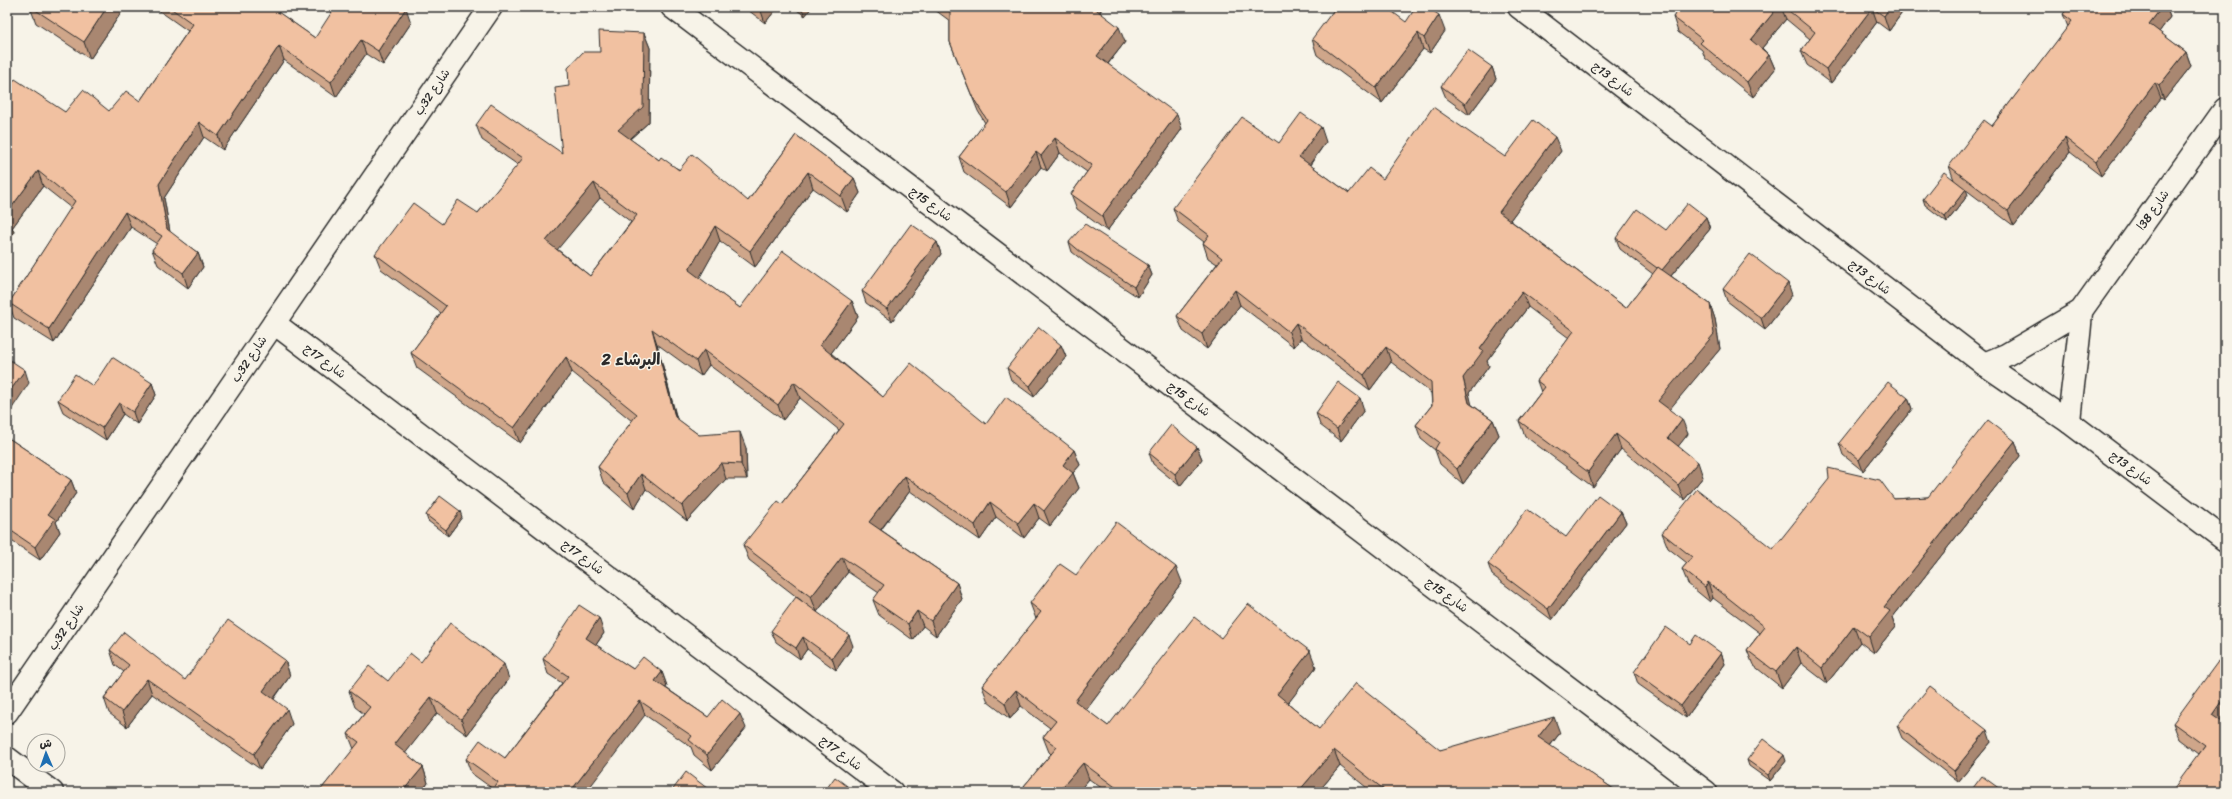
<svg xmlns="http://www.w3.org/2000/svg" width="2232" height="799" font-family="Sriracha,'Playpen Sans Arabic',sans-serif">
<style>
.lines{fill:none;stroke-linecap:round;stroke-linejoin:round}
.street-casing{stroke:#2b2b2b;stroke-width:25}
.street{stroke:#f7f3e8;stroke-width:22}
.wall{fill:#cfa68a;stroke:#2b2b2b;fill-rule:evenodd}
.shaded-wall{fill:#a98771;stroke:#2b2b2b}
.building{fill:#f1c1a1;stroke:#2b2b2b;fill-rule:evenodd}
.labels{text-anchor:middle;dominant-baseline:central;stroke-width:3;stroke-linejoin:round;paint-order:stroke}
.street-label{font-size:12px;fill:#2b2b2b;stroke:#f7f3e8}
.district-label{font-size:16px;font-weight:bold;fill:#2b2b2b;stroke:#f7f3e8}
</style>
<rect width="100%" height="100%" fill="#f7f3e8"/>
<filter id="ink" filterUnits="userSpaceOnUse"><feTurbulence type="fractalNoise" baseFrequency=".025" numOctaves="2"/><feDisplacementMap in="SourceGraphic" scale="8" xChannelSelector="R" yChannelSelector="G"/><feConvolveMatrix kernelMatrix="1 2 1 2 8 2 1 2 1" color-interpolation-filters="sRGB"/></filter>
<g filter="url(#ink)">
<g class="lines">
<defs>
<g id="street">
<path d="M672 7 1706 792"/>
<path d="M1519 7 1984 364 2069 422 2225 540"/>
<path d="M274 323 892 792"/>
<path d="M1984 364 2006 355 2081 311 2225 109"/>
<path d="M2069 422C2072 385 2079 348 2081 311"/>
<path d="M7 712 491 7"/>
<path d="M7 758 52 792"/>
</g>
</defs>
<use href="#street" class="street-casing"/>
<use href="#street" class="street"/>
</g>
<g class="wall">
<path d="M30 7H125L90 59 36 23Z"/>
<path d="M154 7H273L272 8 315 38 411 23 383 65 366 54 336 97 284 60 223 150 204 137 164 198 170 232 198 253 203 267 188 288 158 265 152 250 157 244 131 227 54 343 14 318 9 303 71 208 43 186 12 228 14 232 7 242V90L65 112 109 111 140 101 188 31Z"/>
<path d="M744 7H778L765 23Z"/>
<path d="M793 7H812L805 16Z"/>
<path d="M931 7H1103L1100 12 1125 42 1108 64 1182 129 1107 231 1077 209 1071 194 1087 172 1060 153 1047 171 1041 167 1011 207 964 172 959 157 985 123 978 111 956 57 950 42V21Z"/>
<path d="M1681 7H1906L1889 31 1877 22 1831 83 1807 65 1801 51 1810 39 1786 19 1762 48 1769 55 1775 69 1753 97 1705 58 1702 50 1678 32 1673 17Z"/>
<path d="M2021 7H2028L2025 10Z"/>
<path d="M2069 7H2166L2170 17 2159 32 2186 52 2191 66 2164 100 2161 98 2101 176 2070 152 2014 226 1957 183 1968 195 1947 222 1925 205 1923 199 1954 180 1949 166 1992 126 2068 27 2063 14Z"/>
<path d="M1406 22 1445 31 1430 53 1423 49 1382 103 1317 55 1312 39Z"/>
<path d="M644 33 650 48 649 122 630 139 659 160 748 201 796 135 854 178 860 193 847 212 813 188 755 267 720 241 699 278 740 308 852 301 858 317 831 353 883 397 986 424 1074 450 1080 465 1073 473 1079 488 1050 526 1039 518 1024 538 996 517 980 540 910 491 881 530 957 583 962 599 936 636 923 626 913 640 879 615 873 600 879 593 848 572 817 612 853 646 836 670 807 649 800 659 776 642 771 631 802 601 749 560 743 545 782 504 839 430 800 398 783 420 709 365 701 376 657 344 677 419 699 435 746 448 747 479H726L687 521 646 489 634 509 603 482 598 467 632 421 572 372 520 443 417 368 411 353 441 313 381 269 375 254 442 224 478 213 518 165 482 140 476 125 562 153 569 86 600 52ZM600 198 631 222 590 276 557 249Z"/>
<path d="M1492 67 1496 79 1469 115 1446 98 1441 86Z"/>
<path d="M1326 142 1310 165 1349 193 1383 179 1505 157 1561 151 1510 220 1626 308 1653 274 1620 249 1616 238 1666 230 1706 217 1710 229 1671 276 1710 304 1715 319 1720 349 1669 409 1688 434 1678 446 1703 477 1684 500 1621 449 1593 487 1525 436 1519 421 1541 392 1537 381 1569 338 1528 307 1487 361 1489 366 1469 393 1471 404 1493 420 1499 435 1463 484 1440 464 1435 450 1421 439 1416 425 1432 405 1431 393 1391 362 1370 390 1301 338 1294 347 1240 305 1207 349 1183 331 1177 316 1217 264 1208 258 1203 243 1204 242 1178 222 1173 208 1279 143Z"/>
<path d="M937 242 941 254 892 321 866 303 862 291Z"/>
<path d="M1069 242 1148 265 1152 275 1138 297 1086 263 1072 252Z"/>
<path d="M1723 289 1792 295 1765 330 1727 301Z"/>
<path d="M1061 345 1066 357 1034 397 1011 380 1007 368Z"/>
<path d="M152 383 156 395 137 424 123 414 106 440 63 412 58 400 93 386Z"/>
<path d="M1908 398 1912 409 1863 471 1843 455 1839 443Z"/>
<path d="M1364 410 1341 441 1320 425 1316 413Z"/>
<path d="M7 437 71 480 76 493 56 522 60 532 40 560 7 538Z"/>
<path d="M2015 441 2020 456 1892 618 1895 627 1874 653 1860 642 1827 683 1801 663 1782 688 1753 665 1747 650 1760 633 1713 598 1710 602 1688 584 1682 569 1687 563 1668 548 1662 533 1773 549 1894 499 1928 497Z"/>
<path d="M1197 447 1202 459 1180 486 1153 464 1149 453Z"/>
<path d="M1621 512 1626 523 1552 620 1492 575 1488 564 1566 537Z"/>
<path d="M426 515 462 517 448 536 428 521Z"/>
<path d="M1076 575 1182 582 1086 710 1108 726 1221 638 1316 667 1288 703 1319 729 1440 750 1560 733 1550 746 1618 792H1372L1340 766 1318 792H1107L1089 779 1078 792H1026L1024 786 1051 754 1049 752 1043 737 1050 728 1021 706 1010 719 988 702 982 686 1036 619 1030 603Z"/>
<path d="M604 633 596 645 633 669 662 672 667 686 666 688 708 717 746 728 712 770 694 755 691 747 645 715 493 789 471 773 466 759 505 758 562 683 548 674 543 659Z"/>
<path d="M1690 644 1721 653 1725 664 1686 718 1638 684 1634 672Z"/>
<path d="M110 650 185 680 285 660 290 676 274 699 292 724 260 769 152 694 127 727 109 713 104 698 124 672 115 665Z"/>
<path d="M421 662 509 679 467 735 437 713 405 753 423 767 428 783 421 792H319L354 749 348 734 364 714 355 707 349 691 388 681Z"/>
<path d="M2225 720 2199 754 2179 739 2173 723Z"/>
<path d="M1897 726 1991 742 1958 782 1902 738Z"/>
<path d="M1747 760 1786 761 1770 781 1749 766Z"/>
</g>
<g class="shaded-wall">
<path d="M107 7H125L90 59 84 42Z"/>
<path d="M761 7H778L765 23 760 8Z"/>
<path d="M801 7H812L805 16Z"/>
<path d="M1091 7H1103L1095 19Z"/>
<path d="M1778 7H1781L1786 19 1757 54 1751 40Z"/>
<path d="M1890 7H1906L1889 31 1884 16Z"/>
<path d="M2024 7H2028L2025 10Z"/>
<path d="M2162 7H2166L2170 17 2154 39 2149 24Z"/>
<path d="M406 8 411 23 383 65 378 51Z"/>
<path d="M1872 8 1877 22 1831 83 1826 69Z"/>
<path d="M1439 15 1445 31 1430 53 1424 38Z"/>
<path d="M1119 27 1125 42 1102 71 1097 56Z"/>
<path d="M644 33 650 48 649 122 623 145 618 130Z"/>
<path d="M1418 33 1423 49 1382 103 1376 88Z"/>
<path d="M361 40 366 54 336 97 331 82Z"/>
<path d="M279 46 284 60 223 150 218 136Z"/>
<path d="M2186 52 2191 66 2164 100 2159 86Z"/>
<path d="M1769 55 1775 69 1753 97 1747 82Z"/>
<path d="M1492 67 1496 79 1469 115 1465 104Z"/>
<path d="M2155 83 2161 98 2101 176 2096 162Z"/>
<path d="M1177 114 1182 129 1107 231 1102 216Z"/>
<path d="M199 122 204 137 164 198 172 244 167 229 159 184Z"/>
<path d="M1321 127 1326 142 1304 172 1299 157Z"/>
<path d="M1555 137 1561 151 1505 227 1499 212Z"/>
<path d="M1055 138 1060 153 1047 171 1041 156Z"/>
<path d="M2065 138 2070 152 2014 226 2008 211Z"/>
<path d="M1036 152 1041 167 1011 207 1006 192Z"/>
<path d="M38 171 43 186 12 228 14 232 7 242V213Z"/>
<path d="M808 172 813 188 755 267 750 251Z"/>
<path d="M854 178 860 193 847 212 841 196Z"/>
<path d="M594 183 600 198 552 256 546 241Z"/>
<path d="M1966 189 1968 195 1947 222 1945 216Z"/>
<path d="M125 212 131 227 54 343 49 329Z"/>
<path d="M1706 217 1710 229 1665 283 1661 271Z"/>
<path d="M715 226 720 241 695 286 689 270Z"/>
<path d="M937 242 941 254 892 321 887 309Z"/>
<path d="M198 253 203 267 188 288 183 273Z"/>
<path d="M1148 265 1152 275 1138 297 1134 287Z"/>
<path d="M1788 283 1792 295 1765 330 1761 318Z"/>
<path d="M1235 290 1240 305 1207 349 1202 334Z"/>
<path d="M1522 292 1528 307 1487 361 1489 366 1469 393 1475 418 1469 403 1463 378 1480 349Z"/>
<path d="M852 301 858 317 826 360 820 345Z"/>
<path d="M1710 304 1715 319 1720 349 1664 416 1658 401Z"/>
<path d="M1296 323 1301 338 1294 347 1289 332Z"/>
<path d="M652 329 657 344 680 433 675 417Z"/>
<path d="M1061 345 1066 357 1034 397 1030 386Z"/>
<path d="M1386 347 1391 362 1370 390 1364 375Z"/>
<path d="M704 350 709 365 701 376 696 361Z"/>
<path d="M566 357 572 372 520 443 514 428Z"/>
<path d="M25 370 29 383 7 416V395Z"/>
<path d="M794 382 800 398 783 420 778 405Z"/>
<path d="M152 383 156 395 137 424 133 412Z"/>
<path d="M1360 398 1364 410 1341 441 1337 429Z"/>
<path d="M1908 398 1912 409 1863 471 1859 460Z"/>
<path d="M119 403 123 414 106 440 102 428Z"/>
<path d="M1682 419 1688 434 1673 453 1668 438Z"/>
<path d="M1493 420 1499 435 1463 484 1457 469Z"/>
<path d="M740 432 746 448 747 479 741 464Z"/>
<path d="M1616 434 1621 449 1593 487 1588 472Z"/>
<path d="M2015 441 2020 456 1892 618 1895 627 1874 653 1869 637 1884 607Z"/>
<path d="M1197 447 1202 459 1180 486 1175 474Z"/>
<path d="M1074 450 1080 465 1073 473 1079 488 1050 526 1044 511 1063 465Z"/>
<path d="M1698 462 1703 477 1684 500 1678 485Z"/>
<path d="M721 463 726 479 687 521 682 506Z"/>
<path d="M641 474 646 489 634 509 628 493Z"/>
<path d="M905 476 910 491 875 537 869 522Z"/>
<path d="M71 480 76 493 56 522 60 532 40 560 35 547 48 514Z"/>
<path d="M990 502 996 517 980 540 975 525Z"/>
<path d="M1034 503 1039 518 1024 538 1018 523Z"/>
<path d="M460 511 462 517 448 536 446 530Z"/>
<path d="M1621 512 1626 523 1552 620 1548 609Z"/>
<path d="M842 557 848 572 817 612 811 597Z"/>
<path d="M1176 567 1182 582 1081 717 1075 701Z"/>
<path d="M1708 582 1713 598 1710 602 1705 587Z"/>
<path d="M957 583 962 599 936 636 931 621Z"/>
<path d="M917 611 923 626 913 640 908 624Z"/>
<path d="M599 618 604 633 591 652 586 638Z"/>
<path d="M1854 626 1860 642 1827 683 1822 668Z"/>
<path d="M849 635 853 646 836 670 832 658Z"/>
<path d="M803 637 807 649 800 659 796 648Z"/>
<path d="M1796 647 1801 663 1782 688 1776 672Z"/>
<path d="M1310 651 1316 667 1283 710 1277 694Z"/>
<path d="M1721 653 1725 664 1686 718 1681 706Z"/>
<path d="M285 660 290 676 268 706 263 691Z"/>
<path d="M504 664 509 679 467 735 461 719Z"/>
<path d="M662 672 667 686 660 695 655 681Z"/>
<path d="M147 679 152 694 127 727 122 712Z"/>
<path d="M1016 690 1021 706 1010 719 1005 703Z"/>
<path d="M2225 696V720L2218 731 2212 715Z"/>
<path d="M431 697 437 713 400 760 394 744Z"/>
<path d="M640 701 645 715 586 792H570Z"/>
<path d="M287 709 292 724 260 769 254 754Z"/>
<path d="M740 714 746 728 712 770 707 755Z"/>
<path d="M1554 717 1560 733 1544 753 1538 737Z"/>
<path d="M1987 730 1991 742 1958 782 1954 771Z"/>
<path d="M1334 750 1340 766 1318 792H1298Z"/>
<path d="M1784 755 1786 761 1770 781 1768 775Z"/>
<path d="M1083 763 1089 779 1078 792H1058Z"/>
<path d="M423 767 428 783 421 792H402Z"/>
</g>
<g class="building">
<path d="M31 7H107L84 42Z"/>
<path d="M169 7H271L315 38 335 7H404L406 8 378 51 361 40 331 82 279 46 218 136 199 122 159 184 167 229 198 253 183 273 152 250 162 236 125 212 49 329 9 303 75 201 38 171 7 213V144L9 142 7 141V90L15 79 65 112 83 90 109 111 126 91 140 101 193 24Z"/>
<path d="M945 7H1093L1119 27 1097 56 1177 114 1102 216 1071 194 1092 165 1055 138 1041 156 1036 152 1006 192 959 157 987 120 972 96 950 42V10Z"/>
<path d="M1336 7H1386L1406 22 1416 7H1427L1439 15 1424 38 1418 33 1376 88 1312 39Z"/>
<path d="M1681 7H1778L1751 40 1769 55 1747 82 1700 43 1703 40 1673 17Z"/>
<path d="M1784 7H1890L1884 16 1872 8 1826 69 1801 51 1815 32Z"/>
<path d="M2069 7H2162L2149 24 2186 52 2159 86 2155 83 2096 162 2065 138 2008 211 1949 166 1984 120 1992 126 2072 21 2063 14Z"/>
<path d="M599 31 644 33 643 107 618 130 659 160 661 157 679 170 692 154 748 201 796 135 854 178 841 196 808 172 750 251 715 226 689 270 740 308 783 251 852 301 820 345 883 397 911 363 986 424 1006 397 1074 450 1063 465 1073 473 1044 511 1034 503 1018 523 990 502 975 525 905 476 869 522 957 583 931 621 917 611 908 624 873 600 884 585 842 557 811 597 743 545 778 501 782 504 844 424 794 382 778 405 704 350 696 361 652 329 675 417 699 435 740 432 741 464 721 463 682 506 641 474 628 493 598 467 637 414 566 357 514 428 411 353 446 306 375 254 413 203 442 224 458 200 478 213 523 158 476 125 491 104 562 153 555 88 569 86 568 68 583 52H600ZM594 183 637 215 590 276 546 241Z"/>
<path d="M1468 50 1492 67 1465 104 1441 86Z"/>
<path d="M1433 107 1505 157 1533 120 1555 137 1499 212 1626 308 1658 267 1710 304 1714 334 1658 401 1682 419 1668 438 1698 462 1678 485 1616 434 1588 472 1519 421 1545 387 1537 381 1574 331 1522 292 1480 349 1483 351 1463 378 1469 403 1493 420 1457 469 1435 449 1439 442 1416 425 1432 405 1431 382 1386 347 1364 375 1296 323 1289 332 1235 290 1202 334 1177 316 1222 258 1203 243 1209 235 1173 208 1242 117 1279 143 1301 113 1321 127 1299 157 1349 193 1369 168 1383 179Z"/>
<path d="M1944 172 1966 189 1945 216 1923 199Z"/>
<path d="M1688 203 1706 217 1662 270 1658 267 1657 268 1616 238 1637 209 1666 230Z"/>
<path d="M911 224 937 242 887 309 862 291Z"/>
<path d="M1085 224 1148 265 1134 287 1082 253 1069 242Z"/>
<path d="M1750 254 1788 283 1761 318 1723 289Z"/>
<path d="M1039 327 1061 345 1030 386 1007 368Z"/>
<path d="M112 357 152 383 133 412 119 403 102 428 58 400 75 374 93 386Z"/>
<path d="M7 358 25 370 7 395Z"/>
<path d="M1338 382 1360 398 1337 429 1316 413Z"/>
<path d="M1888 382 1908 398 1859 460 1839 443Z"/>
<path d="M1988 420 2015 441 1884 607 1890 611 1869 637 1854 626 1822 668 1796 647 1776 672 1747 650 1765 627 1708 582 1705 587 1682 569 1692 557 1662 533 1697 489 1773 549 1829 479 1828 468 1880 480 1894 499 1928 497Z"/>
<path d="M1171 425 1197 447 1175 474 1149 453Z"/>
<path d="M7 437 71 480 48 514 55 519 35 547 7 528Z"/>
<path d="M1598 495 1621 512 1548 609 1488 564 1527 509 1566 537Z"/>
<path d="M440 496 460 511 446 530 426 515Z"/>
<path d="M1116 522 1176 567 1075 701 1108 726 1194 617 1221 638 1248 604 1310 651 1277 694 1319 729 1356 683 1440 750 1554 717 1538 737 1618 792H1387L1334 750 1298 792H1122L1083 763 1058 792H1030L1024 786 1057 747 1043 737 1056 721 1016 690 1005 703 982 686 1041 612 1030 603 1060 564 1076 575Z"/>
<path d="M796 597 849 635 832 658 803 637 796 648 771 631Z"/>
<path d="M579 605 599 618 586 638 633 669 643 657 662 672 655 681 708 717 722 699 740 714 707 755 689 740 692 736 640 701 570 792H491L498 782 466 759 480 740 505 758 568 676 543 659Z"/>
<path d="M228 620 285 660 263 691 287 709 254 754 147 679 122 712 104 698 129 665 110 650 124 632 185 680Z"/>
<path d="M450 623 504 664 461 719 431 697 394 744 423 767 402 792H319L359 742 348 734 370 707 349 691 369 666 388 681 410 653 421 662Z"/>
<path d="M1666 627 1690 644 1696 635 1721 653 1681 706 1634 672Z"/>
<path d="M2225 652V696L2212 715 2225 724V792H2171L2205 746 2173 723Z"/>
<path d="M1930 686 1987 730 1954 771 1897 726Z"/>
<path d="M1763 739 1784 755 1768 775 1747 760Z"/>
<path d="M686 772 712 792H671Z"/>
<path d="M1982 776 2004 792H1970Z"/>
<path d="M835 777 855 792H824Z"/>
</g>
</g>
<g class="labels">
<g class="street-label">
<text transform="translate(1613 79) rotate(38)">شارع 13ج</text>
<text transform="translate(432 92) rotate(-56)">شارع 32ب</text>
<text transform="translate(931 204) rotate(37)">شارع 15ج</text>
<text transform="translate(2153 210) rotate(-55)">شارع 38ا</text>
<text transform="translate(1870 277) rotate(38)">شارع 13ج</text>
<text transform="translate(249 359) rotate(-56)">شارع 32ب</text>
<text transform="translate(325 361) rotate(37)">شارع 17ج</text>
<text transform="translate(1189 399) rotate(37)">شارع 15ج</text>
<text transform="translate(2131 468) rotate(37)">شارع 13ج</text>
<text transform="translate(583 557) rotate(37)">شارع 17ج</text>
<text transform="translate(1447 595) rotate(37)">شارع 15ج</text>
<text transform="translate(66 627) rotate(-56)">شارع 32ب</text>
<text transform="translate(841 753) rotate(37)">شارع 17ج</text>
</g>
<g class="district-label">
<text x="631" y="359">البرشاء 2</text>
</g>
</g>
<rect width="2232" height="799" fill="none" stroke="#f7f3e8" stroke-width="24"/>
<rect x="12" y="12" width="2208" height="775" fill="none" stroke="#2b2b2b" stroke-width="1.5" filter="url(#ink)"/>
<g transform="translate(46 753) rotate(358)"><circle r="19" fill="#f7f3e8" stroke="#a5a39c"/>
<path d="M0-3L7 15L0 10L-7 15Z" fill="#1f6fb2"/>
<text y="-6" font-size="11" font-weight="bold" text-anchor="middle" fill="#2b2b2b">ش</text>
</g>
</svg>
